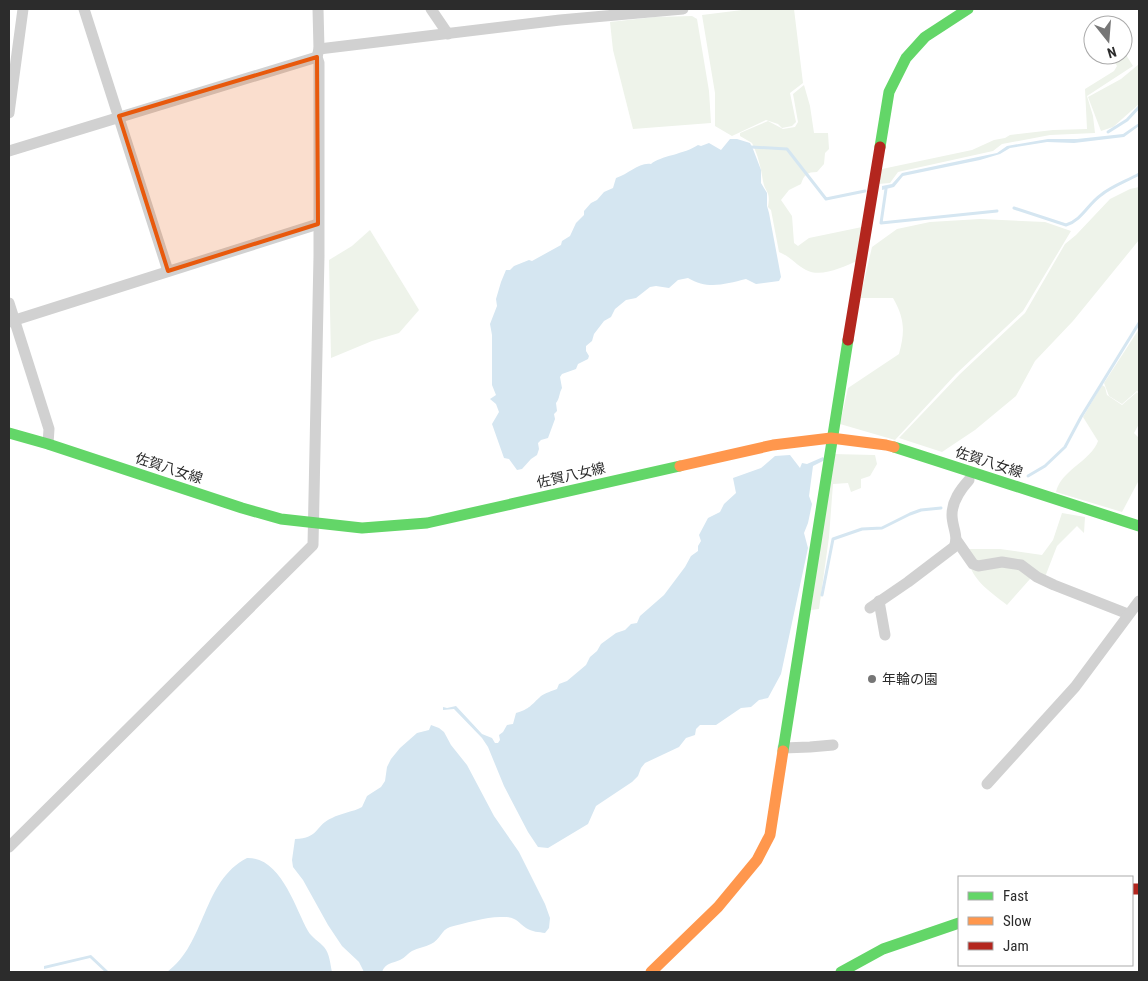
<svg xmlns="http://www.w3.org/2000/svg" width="1148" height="981" font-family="'Roboto Condensed','Noto Sans JP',sans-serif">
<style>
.green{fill:#eef3ea}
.water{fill:#d5e6f1}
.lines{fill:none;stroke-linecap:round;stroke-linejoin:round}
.stream{stroke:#d5e6f1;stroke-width:3}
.street{stroke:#d1d1d1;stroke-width:11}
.fast{stroke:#63d668;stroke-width:11}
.slow{stroke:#ff974d;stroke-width:11}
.jam{stroke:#b3261e;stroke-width:11}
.marked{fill:#e8590c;fill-opacity:0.2;stroke:#e8590c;stroke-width:4;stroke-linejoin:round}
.poi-dot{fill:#767676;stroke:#fff;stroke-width:2}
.labels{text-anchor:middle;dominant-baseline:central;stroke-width:5;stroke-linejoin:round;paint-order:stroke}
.street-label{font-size:14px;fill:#2c2c2c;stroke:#fff}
.poi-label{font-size:14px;fill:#2c2c2c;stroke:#fff;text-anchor:start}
</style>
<rect width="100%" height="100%" fill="#fff"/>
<g class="green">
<path d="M750 9H794L803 83 790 93 796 122 792 126 782 128 778 124 766 120 732 136 715 126V93L702 15Z"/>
<path d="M692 16 697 19 709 91 711 123 633 129 613 50 610 22 655 17Z"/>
<path d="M1123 50 1133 66 1087 96 1093 116 1095 133 1050 135 1002 144 993 151 898 172 890 183 878 184 882 169 972 150 994 140 1005 138 1010 135 1053 130 1087 129 1085 89 1114 71 1117 66 1111 55H1123Z"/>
<path d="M1139 64V104L1113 127 1101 131 1088 97 1121 79Z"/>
<path d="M804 85 810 106 814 133H828L829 149 825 153 824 164 817 172C807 172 804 175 801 184L789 190 781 200 792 216 794 243 798 246 809 238 862 227 857 261C843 267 821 278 806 270 795 264 791 257 779 252L771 210 768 207C771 190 765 193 763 181 761 168 758 155 752 143L740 136V133L768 121 783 129 795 127 798 122 793 94Z"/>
<path d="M1139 187V240L1073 321 1035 361 1016 396 975 430 942 452 899 438 960 374 1025 313 1065 244 1076 235 1110 199 1130 189Z"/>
<path d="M980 219 1045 222 1071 231 1023 311 956 374 895 440 840 424 848 388 899 354C905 332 905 319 893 298H860L872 247 897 229 930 222Z"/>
<path d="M370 230 419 310 399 333 372 341 331 358 329 260 352 246Z"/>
<path d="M1139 329V393L1137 391 1122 404 1109 396 1104 383Z"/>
<path d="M1102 385 1105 387 1107 395 1122 405 1137 392 1139 394V424L1134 433 1139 438V480L1122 512 1056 492C1061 470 1091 461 1098 441L1083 417Z"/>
<path d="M832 454 875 455 877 464 870 476 861 479V488L851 492 848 483 833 484 829 537 819 609 811 610Z"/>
<path d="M1062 513 1085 517 1084 533 1077 526 1057 546 1045 577 1030 579 1007 605C988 590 966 577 968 549H1000L1042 555 1053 540Z"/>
</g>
<g class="water">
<path d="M1139 123V126L1124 137 1074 143 1047 142 1010 148 1000 154 980 160 903 176 894 187 882 190V186L892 184 902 173 997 153 1007 146 1048 139H1077L1123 134Z"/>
<path d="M730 139H737L750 143 753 149 761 170V183L767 193V206L769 213 781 277 779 281 756 284 746 279C725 284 708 290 688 278L678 280 669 288 656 286 650 287 636 298 626 300 615 309 611 317 604 321 594 334 592 341 586 346V351L589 356 588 359 578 364 576 369 562 374 560 377 562 388C559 393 560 398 556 403L557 411 554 414 555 419 548 438 541 440 538 443 539 449 537 455 531 459 522 469 517 470 509 459 504 458 492 424 499 412 496 404 490 399 496 395 492 385V335L490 324 497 306 496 299 501 282 506 270H510L514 266 529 260 532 261 561 245 562 241 570 236 576 223 584 215V211L591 203 597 200 604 192 613 188 616 178C629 174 639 162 651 164 660 156 685 154 698 145L701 146 709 143 721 150Z"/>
<path d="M790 455 800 468 802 463 807 464 823 457 825 460 813 466 809 496 812 504 808 523 804 533 808 548 781 674 768 698 759 700 751 707 741 708 716 725H700L696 729 695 735 686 738 679 747 645 763 641 768 638 776 632 782 596 806 588 824 548 848 538 847 528 832 504 786 488 747 482 738 454 709 443 710V707L447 708 456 706 482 734 492 738 495 743H498L500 740 499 735 503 732 507 725 513 724 516 713C530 709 531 705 541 696 545 693 552 691 557 689L559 684 567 681 586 665 590 657 597 651 601 644 616 633 625 630 631 624 637 623 640 616 664 595 685 567 691 556 698 551V546L701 541 699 535 708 518 720 512 724 504 736 493 733 478 761 468 775 456Z"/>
<path d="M431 725 439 728 444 732 451 745 467 765 494 816 519 852 545 904 550 918 549 928 545 933C539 932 532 932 526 928 517 922 517 917 503 917 489 916 465 923 450 927 441 930 440 940 431 944 425 947 418 948 412 951 408 953 405 958 400 960 393 963 385 963 382 972H364L359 962 342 946 328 925 303 880 293 867 292 860 295 839C319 839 316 824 332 818 341 813 353 812 362 807L367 796 381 787 385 781 387 767 391 759 400 748 417 733 429 730Z"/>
<path d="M247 858C281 857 295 908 308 931 312 938 319 941 324 947 330 954 330 964 332 972H167C206 944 202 881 247 858Z"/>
<path d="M91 955 109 972H105L90 958 44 969V966Z"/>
</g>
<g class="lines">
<g class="stream">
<path d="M1108 132 1127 120 1139 107"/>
<path d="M751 147 787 149 826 199 865 191"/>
<path d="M886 189 881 223 997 211"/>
<path d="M1014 208 1066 225C1082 220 1088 204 1101 195 1112 186 1127 181 1139 174"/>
<path d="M1028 476 1045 466 1065 447 1081 417 1139 323"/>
<path d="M822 595 833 539 862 529 882 528 910 514 921 510 941 508"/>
</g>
<g class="street">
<path d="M84 9 168 271"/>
<path d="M431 9 448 34"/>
<path d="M319 49 560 20 683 9"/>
<path d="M9 113 23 9"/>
<path d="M9 151 317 57"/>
<path d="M9 303 49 429 48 444"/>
<path d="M9 322 318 224"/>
<path d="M957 541 973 564 978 566 1002 562 1021 565 1037 577 1054 585 1128 614"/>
<path d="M879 601 885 635"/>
<path d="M870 608 908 582 954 547C959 536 952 527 952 515 952 501 960 490 969 480"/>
<path d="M783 748 810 747 833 745"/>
<path d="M987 784 1075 687 1139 601"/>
<path d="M9 847 313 545 319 256V63L317 57 319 49 318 9"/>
</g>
<g class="fast">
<path d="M880 147 889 92 906 58 925 37 968 9"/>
<path d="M9 433 48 444 242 508 281 519 362 528 427 523 680 466"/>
<path d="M894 447 1139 526"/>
<path d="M783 751 848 340"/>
<path d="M841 972 883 949 959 923"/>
</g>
<g class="slow">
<path d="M680 466 773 445 831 438 886 445 894 447"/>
<path d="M651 972 718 907 757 860 770 835 783 751"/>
</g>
<g class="jam">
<path d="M848 340 880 147"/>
<path d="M1132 889H1139"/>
</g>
</g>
<path class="marked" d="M317 57 318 224 168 271 119 116Z"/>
<circle class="poi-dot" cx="872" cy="679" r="5"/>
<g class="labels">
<g class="street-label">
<text transform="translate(989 462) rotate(18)">佐賀八女線</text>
<text transform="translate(169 468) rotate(18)">佐賀八女線</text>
<text transform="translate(571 475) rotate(-13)">佐賀八女線</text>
</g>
<g class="poi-label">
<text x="882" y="679">年輪の園</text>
</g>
</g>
<rect width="1148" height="981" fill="none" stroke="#2c2c2c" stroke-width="20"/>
<rect x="958" y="876" width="175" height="90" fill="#ffffff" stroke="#ababab"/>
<rect x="968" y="892" width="25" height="8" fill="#63d668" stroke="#ababab"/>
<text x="1003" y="901" font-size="15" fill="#2c2c2c">Fast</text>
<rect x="968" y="917" width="25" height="8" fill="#ff974d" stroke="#ababab"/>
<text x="1003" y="926" font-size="15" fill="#2c2c2c">Slow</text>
<rect x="968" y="942" width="25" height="8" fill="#b3261e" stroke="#ababab"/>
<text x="1003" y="951" font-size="15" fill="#2c2c2c">Jam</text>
<g transform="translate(1108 40) rotate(163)"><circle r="24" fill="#ffffff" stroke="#ababab"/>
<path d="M0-4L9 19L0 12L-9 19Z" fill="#767676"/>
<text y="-8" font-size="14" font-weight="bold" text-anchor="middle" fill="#2c2c2c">N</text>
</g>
</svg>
